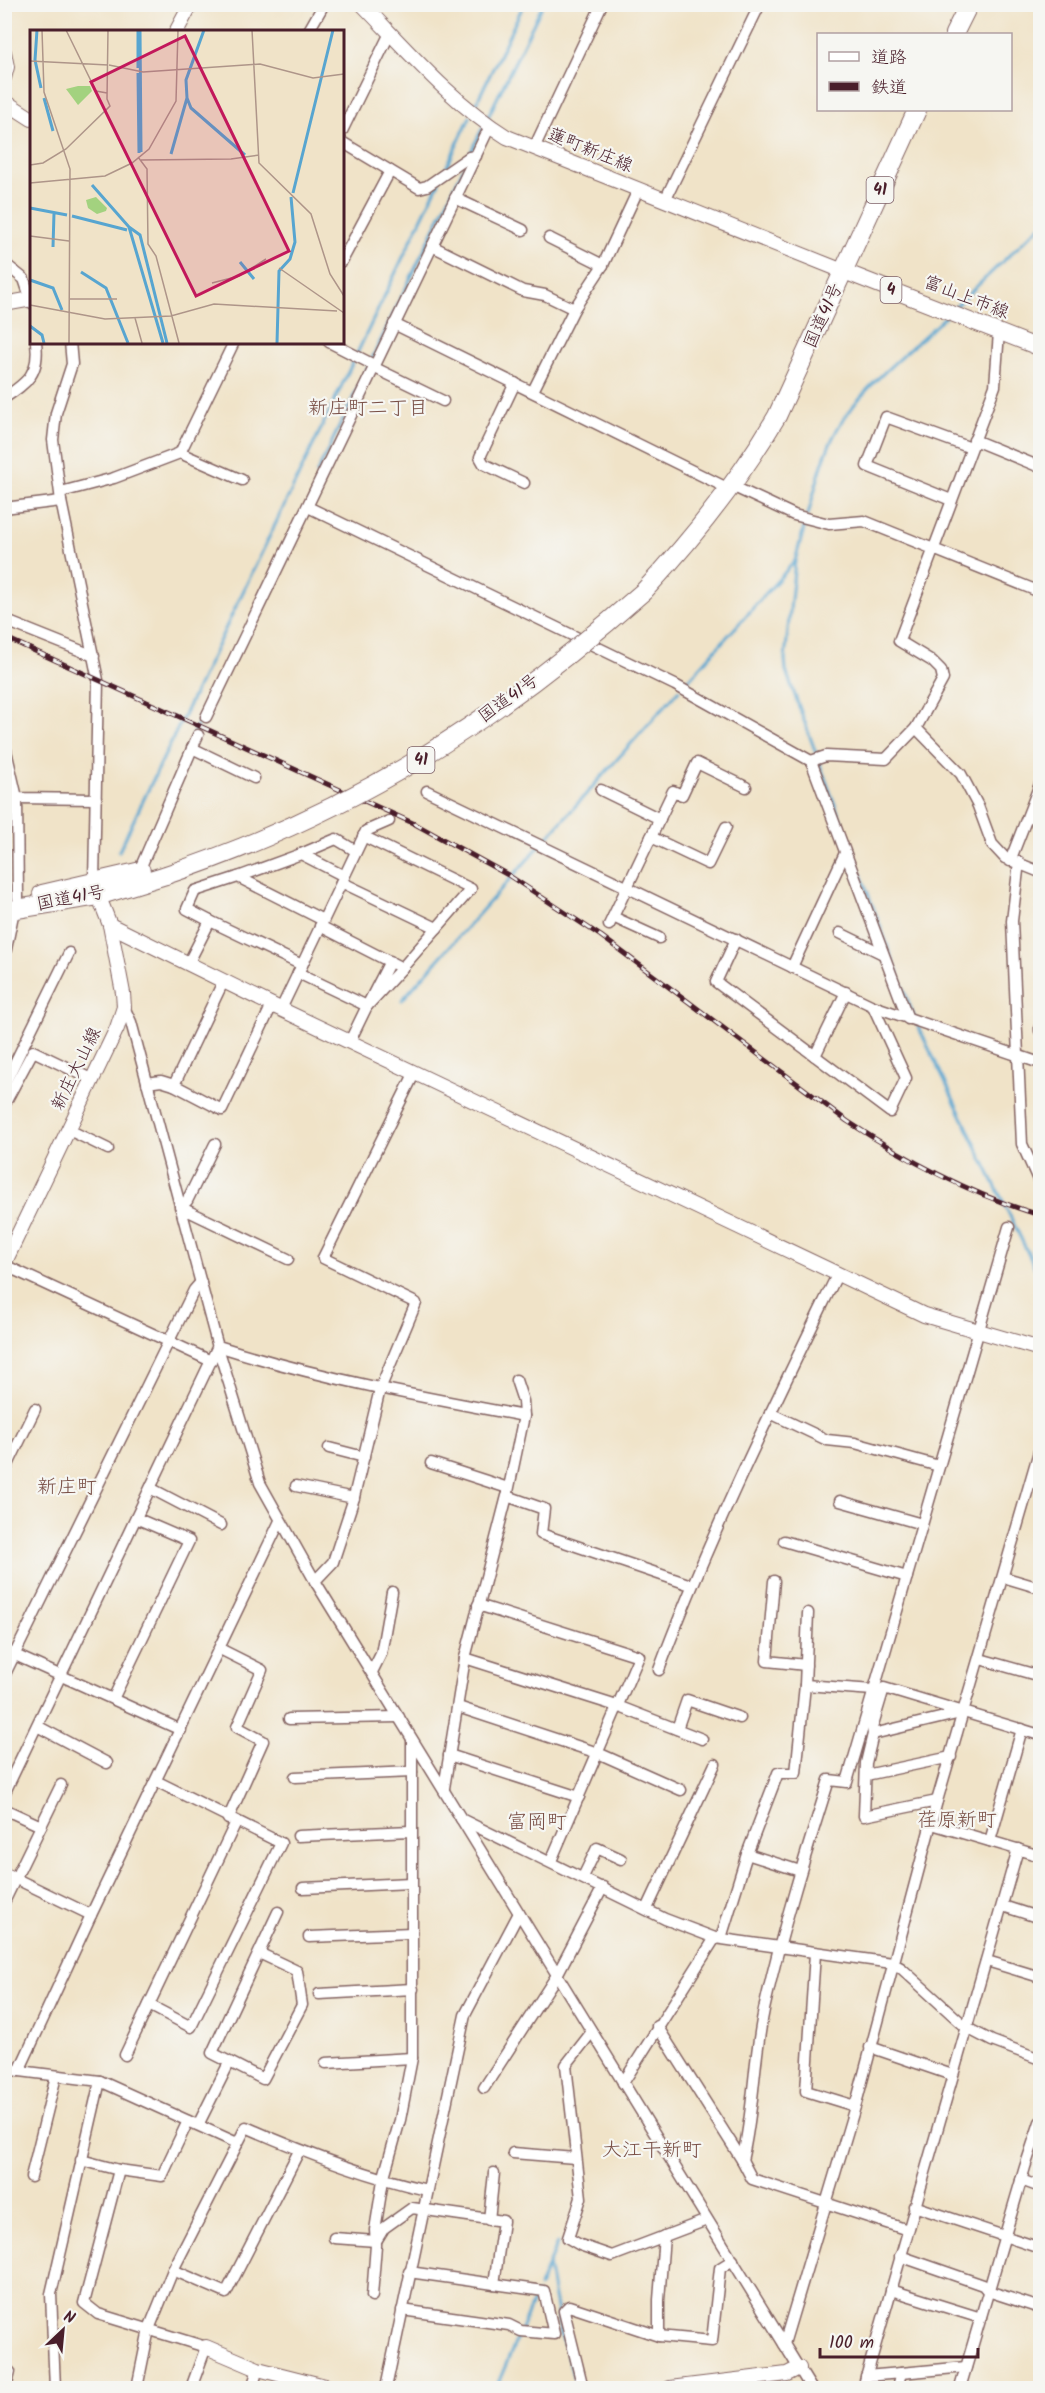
<svg xmlns="http://www.w3.org/2000/svg" width="1045" height="2393" font-family="Kalam,'Klee One',sans-serif">
<style>
.lines{fill:none;stroke-linecap:round;stroke-linejoin:round}
.stream{stroke:#57a5d0;stroke-width:3}
.street-casing{stroke:#846462;stroke-width:13}
.secondary-casing{stroke:#846462;stroke-width:16}
.primary-casing{stroke:#846462;stroke-width:17}
.highway-casing{stroke:#846462;stroke-width:20}
.street{stroke:#fff;stroke-width:10}
.secondary{stroke:#fff;stroke-width:14}
.primary{stroke:#fff;stroke-width:15}
.highway{stroke:#fff;stroke-width:18}
.rail-casing{stroke:#4a1f2b;stroke-width:5}
.rail{stroke:#f6f6f2;stroke-width:3;stroke-dasharray:9;stroke-linecap:butt}
.highway-bridge-casing{stroke:#846462;stroke-width:20;stroke-linecap:butt}
.highway-bridge{stroke:#fff;stroke-width:18}
.labels{text-anchor:middle;dominant-baseline:central;stroke-width:4.5;stroke-linejoin:round;paint-order:stroke}
.shield{fill:#f6f6f2;stroke:#7e6067;stroke-width:1.5}
.shield-label{font-size:16px;font-weight:bold;fill:#4a1f2b}
.street-label{font-size:18px;fill:#4a1f2b;stroke:#f6f6f2}
.neighbourhood-label{font-size:20px;fill:#7a5047;stroke:#f6f6f2}
.inset-river{fill:none;stroke:#57a5d0;stroke-width:3}
.inset-road{fill:none;stroke:#ae9589;stroke-width:1.5}
.view{fill:#c2185b;fill-opacity:0.15;stroke:#c2185b;stroke-width:3}
.inset-edge{fill:none;stroke:#4a1f2b;stroke-width:3}
</style>
<rect width="100%" height="100%" fill="#f6f6f2"/>
<filter id="ink" filterUnits="userSpaceOnUse"><feTurbulence type="fractalNoise" baseFrequency=".0167" numOctaves="2"/><feDisplacementMap in="SourceGraphic" scale="12" xChannelSelector="R" yChannelSelector="G"/><feConvolveMatrix kernelMatrix="1 2 1 2 8 2 1 2 1" color-interpolation-filters="sRGB"/></filter>
<filter id="wash" filterUnits="userSpaceOnUse"><feTurbulence type="fractalNoise" baseFrequency=".008" numOctaves="4" result="noise"/><feDisplacementMap in="SourceGraphic" scale="24" xChannelSelector="R" yChannelSelector="G"/><feGaussianBlur stdDeviation="1.35" result="paint"/><feColorMatrix in="noise" values="0 0 0 0 0 0 0 0 0 0 0 0 0 0 0 0 0 1.4 0 .05"/><feComposite in="paint" operator="in"/></filter>
<g filter="url(#wash)">
<rect width="100%" height="100%" fill="#f0e3c8"/>
<g class="lines">
<g class="stream">
<path d="M474 108 524 4"/>
<path d="M487 119 543 4"/>
<path d="M470 154 483 127"/>
<path d="M446 168 470 117"/>
<path d="M953 309 1040 226"/>
<path d="M317 473 465 165"/>
<path d="M808 515C817 483 824 448 843 420 870 380 911 349 946 316"/>
<path d="M806 521 795 561 785 659 786 671 817 756"/>
<path d="M683 686 795 561"/>
<path d="M192 736 202 715"/>
<path d="M819 762 914 1017"/>
<path d="M119 851 439 182"/>
<path d="M402 1000 679 690"/>
<path d="M918 1026 1040 1278"/>
<path d="M548 2265 561 2334 577 2388"/>
<path d="M539 2287 557 2243"/>
<path d="M496 2388 536 2294"/>
</g>
</g>
</g>
<g filter="url(#ink)">
<g class="lines">
<defs>
<g id="street">
<path d="M308 32 324 4"/>
<path d="M342 131 390 33"/>
<path d="M342 142 419 188 427 186 469 157 476 156"/>
<path d="M534 148 602 4"/>
<path d="M455 198 523 230"/>
<path d="M665 200 760 4"/>
<path d="M549 238 603 265"/>
<path d="M432 246 523 291 545 295 574 309"/>
<path d="M342 261 390 171"/>
<path d="M4 263 24 279 32 303"/>
<path d="M394 324 721 485"/>
<path d="M70 342 72 364 56 413 53 440 61 501 98 680 94 882"/>
<path d="M329 342 374 365"/>
<path d="M373 367 443 401"/>
<path d="M515 383 480 457 484 464 524 483"/>
<path d="M533 391 574 309 603 265 638 190"/>
<path d="M4 398C28 382 40 373 36 342"/>
<path d="M974 440 1040 467"/>
<path d="M180 453 242 480"/>
<path d="M732 486 794 515 829 524 864 521 1040 592"/>
<path d="M61 492 114 478 180 453 234 342"/>
<path d="M951 500 867 466 886 417 971 448"/>
<path d="M308 507 675 685 811 761 908 1019"/>
<path d="M4 508 61 501"/>
<path d="M4 620 94 656"/>
<path d="M206 717 490 126"/>
<path d="M916 728 961 774 978 806 992 844 1005 858 1040 872"/>
<path d="M4 742 17 798 96 799"/>
<path d="M192 748 254 778"/>
<path d="M811 761 826 756 886 759 916 728 943 679 941 670 932 661 899 641 995 386 999 332"/>
<path d="M601 790 660 819"/>
<path d="M427 791 873 1006 1040 1063"/>
<path d="M17 798 18 898"/>
<path d="M651 837 708 864 726 827"/>
<path d="M301 854 336 839 356 851"/>
<path d="M1010 861 1040 784"/>
<path d="M1019 862 1012 921 1022 1144 1040 1184"/>
<path d="M139 871 198 735"/>
<path d="M238 877 301 854 344 876"/>
<path d="M341 882 437 928"/>
<path d="M613 917 659 938"/>
<path d="M210 921 187 909 195 891 238 877 323 920"/>
<path d="M609 925 673 791 682 795 697 763 746 787"/>
<path d="M320 926 402 968 471 889 363 836"/>
<path d="M840 933 883 954"/>
<path d="M736 939 716 982 890 1112 906 1078 873 1006"/>
<path d="M4 959 14 910"/>
<path d="M390 961 367 1006 402 968"/>
<path d="M188 964 210 921 302 965"/>
<path d="M792 967 845 853"/>
<path d="M298 973 367 1006 350 1041"/>
<path d="M223 982 174 1085 222 1110 272 1005"/>
<path d="M124 1007 131 1022 219 1351 260 1483 315 1581 811 2388"/>
<path d="M281 1009 366 831 389 821"/>
<path d="M1040 1027V1031"/>
<path d="M815 1056 846 992"/>
<path d="M147 1083 161 1081 174 1085"/>
<path d="M4 1085 69 953"/>
<path d="M4 1105 33 1051 91 1079"/>
<path d="M67 1129 108 1149"/>
<path d="M215 1144 187 1201 180 1207 288 1259"/>
<path d="M4 1265 211 1361"/>
<path d="M770 1413 827 1440 855 1443 939 1466"/>
<path d="M329 1448 364 1457"/>
<path d="M431 1463 508 1488"/>
<path d="M4 1473 35 1409"/>
<path d="M296 1486 354 1498"/>
<path d="M152 1489 221 1525"/>
<path d="M508 1492 524 1416"/>
<path d="M840 1501 922 1524"/>
<path d="M784 1541 907 1577"/>
<path d="M1003 1577 1040 1588"/>
<path d="M315 1581 333 1562 353 1501 380 1389 416 1303 323 1258 415 1072"/>
<path d="M774 1581 767 1661 806 1665"/>
<path d="M478 1605 639 1656 551 1861"/>
<path d="M220 1649 262 1670 237 1727 263 1741 228 1819"/>
<path d="M4 1650 181 1730"/>
<path d="M465 1658 620 1707 702 1739"/>
<path d="M980 1659 1040 1676"/>
<path d="M659 1670C710 1534 774 1405 837 1275"/>
<path d="M372 1672 381 1654 392 1592"/>
<path d="M4 1676 194 1290 201 1282"/>
<path d="M805 1685 808 1613"/>
<path d="M113 1699 189 1541 138 1519"/>
<path d="M458 1707 598 1753 681 1790"/>
<path d="M289 1719 399 1717"/>
<path d="M37 1726 107 1763"/>
<path d="M677 1729 687 1700 740 1718"/>
<path d="M873 1734 965 1712"/>
<path d="M449 1755 579 1797"/>
<path d="M866 1775 951 1757"/>
<path d="M295 1777 412 1772"/>
<path d="M444 1788 465 1658 507 1496 544 1509 541 1534 691 1585"/>
<path d="M4 1794 218 1346C318 1378 421 1397 524 1416L523 1401 516 1380"/>
<path d="M937 1801 864 1816 866 1763 873 1734 872 1728 884 1688 1040 1735"/>
<path d="M4 1809 41 1826 4 1902"/>
<path d="M461 1819 665 1919 715 1938 892 1963 901 1968 967 2028 992 2041 1040 2059"/>
<path d="M932 1824 1040 1856"/>
<path d="M41 1826 61 1785"/>
<path d="M298 1836 411 1831"/>
<path d="M990 1841 1022 1729"/>
<path d="M747 1854 778 1773H796L805 1685 873 1690"/>
<path d="M4 1873 91 1915"/>
<path d="M583 1877 597 1848 621 1859"/>
<path d="M303 1888 411 1883"/>
<path d="M1003 1906 1040 1918"/>
<path d="M647 1909 715 1764"/>
<path d="M309 1937 412 1933"/>
<path d="M721 1938 747 1854 800 1871"/>
<path d="M259 1953 297 1971 302 2005 263 2079 212 2053 278 1912"/>
<path d="M815 1953 806 2091 855 2106"/>
<path d="M987 1961 1040 1977"/>
<path d="M319 1994 413 1989"/>
<path d="M149 2005 191 2027 281 1843 156 1781"/>
<path d="M657 2026 742 2160 752 2179 908 2230"/>
<path d="M591 2033 566 2065 581 2198 568 2238 580 2245 612 2256 707 2220"/>
<path d="M870 2047 952 2075"/>
<path d="M125 2055 236 1822"/>
<path d="M326 2063 412 2058"/>
<path d="M4 2069 100 2081 237 2143"/>
<path d="M19 2071 91 1915 280 1521"/>
<path d="M623 2083 715 1938"/>
<path d="M484 2088 557 1975 603 1887"/>
<path d="M198 2125 229 2063"/>
<path d="M513 2153 575 2158"/>
<path d="M81 2160 119 2170 162 2176 188 2121"/>
<path d="M742 2160C755 2108 753 2053 766 2001 783 1926 806 1853 829 1780L847 1782 1009 1227"/>
<path d="M119 2170 84 2303 98 2314 206 2347 191 2388"/>
<path d="M31 2177 56 2076"/>
<path d="M1021 2180 1040 2187"/>
<path d="M914 2206 1040 2248"/>
<path d="M489 2220 494 2173"/>
<path d="M664 2236 659 2300V2336L712 2341 720 2268 733 2260"/>
<path d="M334 2238 376 2241 384 2228 412 2208 503 2221 494 2284 409 2272"/>
<path d="M900 2256 983 2285 988 2291 1040 2308"/>
<path d="M173 2270 226 2293 299 2151"/>
<path d="M891 2290 981 2318"/>
<path d="M372 2296 376 2245 375 2230 383 2180 400 2120 412 2058V1740"/>
<path d="M402 2310 509 2325 521 2331 554 2334 544 2291 494 2284"/>
<path d="M784 2344 857 2100 937 1801 1040 1448"/>
<path d="M901 2373 966 2367"/>
<path d="M866 2376 901 2373 897 2388"/>
<path d="M6 2388 10 2372"/>
<path d="M55 2388 51 2294 100 2081"/>
<path d="M137 2388 149 2329 173 2270 246 2127C305 2153 364 2176 427 2190"/>
<path d="M252 2388 258 2369"/>
<path d="M386 2388 465 2015 519 1913"/>
<path d="M583 2388 564 2311 569 2306 659 2336"/>
<path d="M863 2388 1018 1849"/>
<path d="M960 2388 1025 2167 1040 2122"/>
</g>
<g id="secondary">
<path d="M362 4C407 50 452 103 507 137L843 271"/>
<path d="M176 32 191 4"/>
<path d="M4 52 7 67 4 78"/>
<path d="M4 101 32 119"/>
<path d="M4 304 32 299"/>
<path d="M110 925 272 1005 924 1315 1040 1349"/>
<path d="M4 1264 117 1028 124 1007 123 993 110 925 95 887"/>
<path d="M206 2347 258 2369 333 2388"/>
<path d="M670 2388 787 2374 799 2368"/>
</g>
<path id="primary" d="M843 271 1040 348"/>
<g id="highway">
<path d="M954 34 969 4"/>
<path d="M644 591C694 537 739 481 777 416L917 110"/>
<path d="M42 894 141 871"/>
<path d="M4 911 98 896 166 875"/>
</g>
</defs>
<use href="#street" class="street-casing"/>
<use href="#secondary" class="secondary-casing"/>
<use href="#primary" class="primary-casing"/>
<use href="#highway" class="highway-casing"/>
<use href="#street" class="street"/>
<use href="#secondary" class="secondary"/>
<use href="#primary" class="primary"/>
<use href="#highway" class="highway"/>
<defs>
<path id="rail" d="M4 637 415 824 508 875 601 936 847 1121C908 1161 971 1195 1040 1215"/>
</defs>
<use href="#rail" class="rail-casing"/>
<use href="#rail" class="rail"/>
<defs>
<path id="highway-bridge" d="M166 875C351 814 498 720 644 591"/>
</defs>
<use href="#highway-bridge" class="highway-bridge-casing"/>
<use href="#highway-bridge" class="highway-bridge"/>
</g>
</g>
<g class="labels">
<g class="shield">
<rect x="866.5" y="177" width="27" height="26" rx="4.5"/>
<rect x="880.5" y="277" width="21" height="26" rx="4.5"/>
<rect x="407.5" y="747" width="27" height="26" rx="4.5"/>
</g>
<g class="shield-label">
<text x="880" y="190">41</text>
<text x="891" y="290">4</text>
<text x="421" y="760">41</text>
</g>
<g class="street-label">
<text transform="translate(590 151) rotate(22)">蓮町新庄線</text>
<text transform="translate(966 298) rotate(21)">富山上市線</text>
<text transform="translate(824 316) rotate(-66)">国道41号</text>
<text transform="translate(509 699) rotate(-36)">国道41号</text>
<text transform="translate(71 899) rotate(-11)">国道41号</text>
<text transform="translate(77 1069) rotate(-64)">新庄大山線</text>
</g>
<g class="neighbourhood-label">
<text x="368" y="409">新庄町二丁目</text>
<text x="67" y="1488">新庄町</text>
<text x="957" y="1821">荏原新町</text>
<text x="537" y="1823">富岡町</text>
<text x="652" y="2151">大江干新町</text>
</g>
</g>
<g transform="translate(30 30)">
<rect width="314" height="314" fill="#f0e3c8"/>
<path d="M48 56H60L62 61 48 75 36 59ZM66 167 77 178 76 181 67 184 58 178 56 170Z" fill="#a3d27f"/>
<path class="inset-river" d="M7 0 5 30 11 58M108 0V38M110 0 111 122M174 0 156 50 157 68 161 78 215 125M108 43 109 123M14 68 23 101M141 124 157 68M62 155 99 197 133 313M263 163 303 0M0 178 37 185M42 186 97 200M99 197 110 205 137 313M23 217 24 183M210 232 224 249M51 242 76 258 98 313M0 250 23 258 32 280M0 296 12 305 14 313M247 313 249 241 260 229 265 212 261 167"/>
<path class="inset-road" d="M12 0 14 62 40 139 39 313M36 0 66 61 77 63M222 0 229 133 281 184 300 244 314 266M0 31 78 35M79 35 113 42 230 34 283 48 314 44M108 127 117 139 118 214 126 226 149 313M111 130 201 129 229 125M0 135 13 133 36 119 80 76 77 69 78 0M0 153 75 146 102 133 119 119 146 71 148 0M0 206 39 211M249 238 314 283M182 253 209 246 236 229M39 269H87M0 275 75 289 141 286 184 274 307 281M105 288 112 313"/>
<path class="view" d="M155 6 259 221 166 266 61 52Z"/>
<rect width="314" height="314" class="inset-edge"/>
</g>
<rect width="1045" height="2393" fill="none" stroke="#f6f6f2" stroke-width="24"/>
<rect x="817" y="33" width="195" height="78" fill="#f6f6f2" stroke="#b1a0a2" stroke-width="1.5"/>
<rect x="829" y="52" width="30" height="9" fill="#ffffff" stroke="#b1a0a2" stroke-width="1.5"/>
<text x="871" y="63" font-size="18" fill="#4a1f2b">道路</text>
<rect x="829" y="82" width="30" height="9" fill="#4a1f2b" stroke="#b1a0a2" stroke-width="1.5"/>
<text x="871" y="93" font-size="18" fill="#4a1f2b">鉄道</text>
<g transform="translate(63 2330) rotate(26)" stroke="#f6f6f2" stroke-width="4.5" paint-order="stroke">
<path d="M0-4.5L10 22L0 15L-10 22Z" fill="#4a1f2b"/>
<text y="-9" font-size="16" font-weight="bold" text-anchor="middle" fill="#4a1f2b">N</text>
</g>
<path d="M820 2348v9h158v-9" fill="none" stroke="#4a1f2b" stroke-width="3"/>
<text x="829" y="2348" font-size="18" fill="#4a1f2b" stroke="#f6f6f2" stroke-width="4.5" paint-order="stroke">100 m</text>
</svg>
